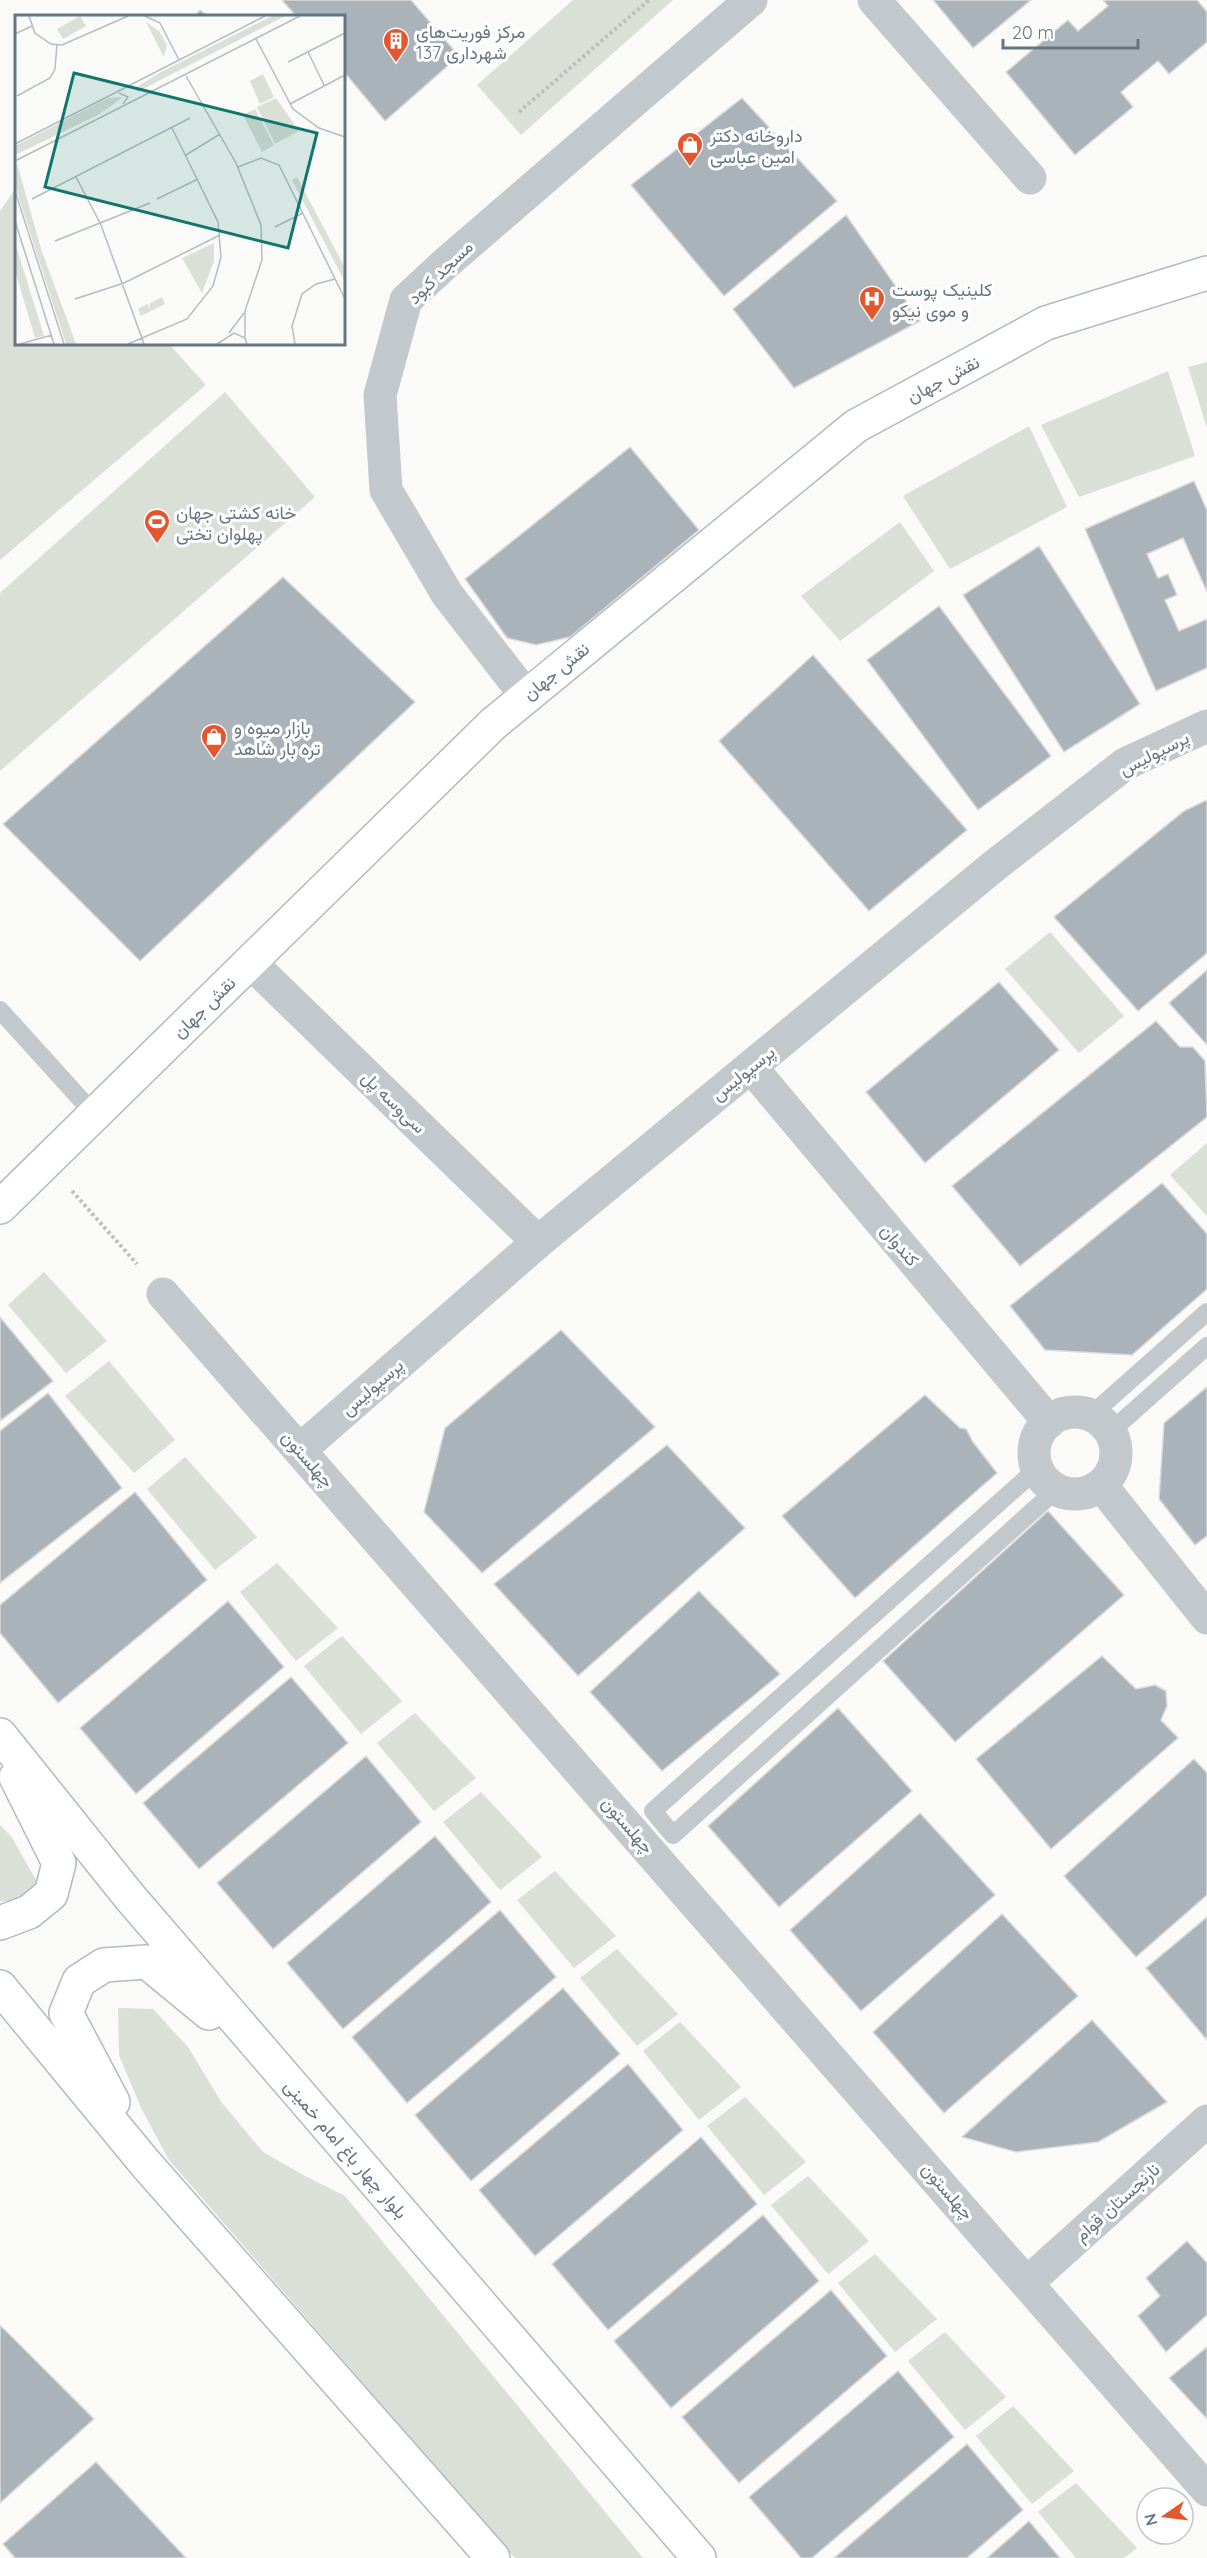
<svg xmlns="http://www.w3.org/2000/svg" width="1207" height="2558" font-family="Quicksand,Vazirmatn,sans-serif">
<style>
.green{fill:#dadfd7}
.building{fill:#aab3b9;stroke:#dcdcda;stroke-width:1.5}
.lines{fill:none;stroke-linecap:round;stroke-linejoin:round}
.secondary-casing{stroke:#b3babf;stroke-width:36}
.path{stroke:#bbbfc2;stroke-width:4;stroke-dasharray:3 3;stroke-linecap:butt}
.lane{stroke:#c3c8cc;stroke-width:18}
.street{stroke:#c3c8cc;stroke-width:33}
.secondary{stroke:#fff;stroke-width:33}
.labels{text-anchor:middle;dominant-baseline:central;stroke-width:6;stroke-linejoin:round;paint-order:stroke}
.poi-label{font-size:18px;fill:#657683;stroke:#fff;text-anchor:start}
.street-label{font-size:18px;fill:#657683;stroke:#fff}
.inset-road{fill:none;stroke:#b5bdc2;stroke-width:1.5}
.view{fill:#0f766e;fill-opacity:0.15;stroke:#0f766e;stroke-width:3}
.inset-edge{fill:none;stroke:#657683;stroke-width:3}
</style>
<rect width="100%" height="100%" fill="#fafaf8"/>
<g class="green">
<path d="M573 0H673L521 135 477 85Z"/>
<path d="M16 188V344H169L206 385 0 560V211Z"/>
<path d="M1207 362V428L1188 367Z"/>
<path d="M1168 371 1195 456 1079 497 1041 425Z"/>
<path d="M225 392 315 497 0 771V593Z"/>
<path d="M1029 426 1067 507 950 569 903 496Z"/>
<path d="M900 522 934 571 840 641 801 596Z"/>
<path d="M1050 932 1124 1016 1079 1053 1005 969Z"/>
<path d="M1207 1143V1216L1170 1175Z"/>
<path d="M44 1272 107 1341 66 1373 8 1305Z"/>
<path d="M109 1361 175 1440 134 1473 65 1396Z"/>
<path d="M185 1457 257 1537 215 1570 147 1489Z"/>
<path d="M277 1563 338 1628 296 1661 240 1592Z"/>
<path d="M342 1636 402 1701 361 1734 304 1666Z"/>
<path d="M415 1713 476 1778 434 1811 377 1743Z"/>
<path d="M481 1792 542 1857 500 1890 443 1822Z"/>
<path d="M0 1825 11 1836 37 1882 17 1902 0 1901Z"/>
<path d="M555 1871 616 1936 574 1968 517 1900Z"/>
<path d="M617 1949 678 2014 637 2046 580 1978Z"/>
<path d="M118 2008 153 2009 188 2047 222 2103 263 2152 303 2175 345 2196 643 2558H515L169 2160 141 2108 119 2055Z"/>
<path d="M680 2022 741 2087 699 2120 643 2051Z"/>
<path d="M745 2097 806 2162 764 2195 707 2126Z"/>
<path d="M808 2176 869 2241 828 2274 771 2205Z"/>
<path d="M875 2254 937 2319 895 2352 838 2283Z"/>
<path d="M945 2332 1006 2397 965 2430 908 2361Z"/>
<path d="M1013 2406 1074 2471 1032 2504 976 2436Z"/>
<path d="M1076 2483 1137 2548 1124 2558H1076L1038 2512Z"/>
</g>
<g class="building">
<path d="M282 0H411L459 56 385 121 344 72V16H296Z"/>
<path d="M933 0H1031L973 48Z"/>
<path d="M1103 0H1197L1207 12V42L1169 74 1158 61 1121 92 1133 107 1075 155 1006 72 1068 20 1078 31 1108 6Z"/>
<path d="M200 10 208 16H195Z"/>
<path d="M742 98 837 201 724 296 631 185Z"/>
<path d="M846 215 920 321 794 388 733 309Z"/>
<path d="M630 447 699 530 570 637 536 645 507 638 465 579Z"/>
<path d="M1194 481 1207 510V592L1183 538 1147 554 1158 578 1168 574 1177 595 1165 600 1179 631 1207 619V668L1156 691 1085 529Z"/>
<path d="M1039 546 1140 704 1064 752 963 595Z"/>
<path d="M283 577 415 702 140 961 3 824Z"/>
<path d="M939 606 1051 756 978 810 867 660Z"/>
<path d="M813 655 967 830 869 911 719 741Z"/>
<path d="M1207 800V953L1138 1011 1054 917 1184 811Z"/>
<path d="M1207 970V1045L1169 1003Z"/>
<path d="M999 982 1059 1050 925 1163 866 1092Z"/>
<path d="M1156 1021 1180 1047H1193L1205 1061 1207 1117 1020 1266 952 1186Z"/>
<path d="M1162 1183 1207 1234V1289L1132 1355 1045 1350 1010 1306Z"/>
<path d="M0 1317 53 1381 0 1421Z"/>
<path d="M561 1330 655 1427 482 1573 424 1512 445 1428Z"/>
<path d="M1207 1387V1536L1195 1545 1159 1499 1164 1423Z"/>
<path d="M48 1393 122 1488 0 1583V1431Z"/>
<path d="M925 1395 960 1428 966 1429 973 1442 997 1473 855 1598 782 1516Z"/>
<path d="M667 1445 745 1528 578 1676 494 1584Z"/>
<path d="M135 1492 207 1580 58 1703 0 1633V1605Z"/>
<path d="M1048 1511 1124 1595 955 1742 883 1661Z"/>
<path d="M699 1591 780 1674 662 1771 590 1692Z"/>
<path d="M228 1601 284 1667 136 1794 80 1728Z"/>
<path d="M1102 1656 1136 1689 1155 1685 1166 1691 1167 1706 1161 1720 1178 1738 1051 1849 976 1759Z"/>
<path d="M291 1677 348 1743 199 1869 143 1803Z"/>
<path d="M838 1708 912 1791 779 1907 708 1826Z"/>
<path d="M366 1756 421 1822 273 1949 217 1883Z"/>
<path d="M1194 1759 1207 1773V1895L1136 1957 1064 1876Z"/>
<path d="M920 1813 995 1895 861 2011 790 1930Z"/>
<path d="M435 1836 491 1902 343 2029 287 1963Z"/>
<path d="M500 1910 556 1977 407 2103 352 2037Z"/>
<path d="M1002 1914 1078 1996 944 2113 873 2032Z"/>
<path d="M1207 1917V2040L1146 1968Z"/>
<path d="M563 1988 620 2054 471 2181 415 2115Z"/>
<path d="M1092 2020 1167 2102 1098 2142 1016 2152 962 2137Z"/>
<path d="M628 2064 683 2130 535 2256 479 2190Z"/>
<path d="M701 2137 757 2204 608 2330 552 2264Z"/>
<path d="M763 2215 819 2281 671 2408 614 2341Z"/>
<path d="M1187 2241 1207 2263V2315L1166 2352 1138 2316 1160 2296 1146 2278Z"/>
<path d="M831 2290 887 2356 739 2483 682 2417Z"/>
<path d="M0 2325 94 2419 0 2503Z"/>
<path d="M1207 2347V2419L1169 2378Z"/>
<path d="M898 2371 954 2437 812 2558H801L749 2497Z"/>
<path d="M967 2444 1023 2510 967 2558H834Z"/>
<path d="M96 2462 186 2558H15L3 2544Z"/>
<path d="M1029 2521 1060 2558H987Z"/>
</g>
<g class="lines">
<defs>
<g id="secondary">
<path d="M0 1207 493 724 856 426 1046 323 1207 273"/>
<path d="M0 1735 129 1896 699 2558"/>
<path d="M0 1923 29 1912 51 1894 59 1863 16 1777"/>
<path d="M0 1987 145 2163 493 2558"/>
<path d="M113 2102 66 2013 79 1981 104 1965 147 1962 209 2013"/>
</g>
</defs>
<use href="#secondary" class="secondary-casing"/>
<g class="path">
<path d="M519 112 649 0"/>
<path d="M72 1191 137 1264"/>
</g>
<g class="lane">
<path d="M0 1010 95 1115"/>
<path d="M1090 1416 1207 1312"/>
<path d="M1110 1432 1207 1346"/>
<path d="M1038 1468 653 1811 673 1835 1057 1489"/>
</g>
<g class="street">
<path d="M874 0 1030 178"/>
<path d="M526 696 447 594 386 490 380 395 406 300 446 263 751 0"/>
<path d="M250 962 538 1242"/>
<path d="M751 1067 1049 1422"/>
<path d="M163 1294 1207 2490"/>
<circle cx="1075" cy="1453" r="41"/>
<path d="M300 1450 538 1242 994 866 1125 764 1207 726"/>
<path d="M1101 1485 1207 1618"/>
<path d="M1028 2282 1207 2121"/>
</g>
<use href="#secondary" class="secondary"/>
</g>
<defs>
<symbol id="building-pin" viewBox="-11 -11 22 30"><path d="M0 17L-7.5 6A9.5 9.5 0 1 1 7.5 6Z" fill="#e4572e" stroke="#fff"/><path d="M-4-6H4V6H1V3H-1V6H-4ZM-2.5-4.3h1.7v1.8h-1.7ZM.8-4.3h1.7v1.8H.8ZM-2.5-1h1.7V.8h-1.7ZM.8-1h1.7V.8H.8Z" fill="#fff"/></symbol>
<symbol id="shop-pin" viewBox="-11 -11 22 30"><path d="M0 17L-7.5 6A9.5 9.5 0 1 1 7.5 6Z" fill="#e4572e" stroke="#fff"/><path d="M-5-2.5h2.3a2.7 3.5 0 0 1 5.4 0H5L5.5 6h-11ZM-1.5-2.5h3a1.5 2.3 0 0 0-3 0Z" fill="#fff"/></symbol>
<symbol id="hospital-pin" viewBox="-11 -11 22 30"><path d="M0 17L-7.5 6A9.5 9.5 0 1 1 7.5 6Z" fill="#e4572e" stroke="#fff"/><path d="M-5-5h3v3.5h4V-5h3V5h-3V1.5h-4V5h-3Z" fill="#fff"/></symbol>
<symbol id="stadium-pin" viewBox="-11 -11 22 30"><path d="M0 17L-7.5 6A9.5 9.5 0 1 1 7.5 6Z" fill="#e4572e" stroke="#fff"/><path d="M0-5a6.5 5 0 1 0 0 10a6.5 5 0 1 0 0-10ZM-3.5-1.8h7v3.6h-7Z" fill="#fff"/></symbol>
</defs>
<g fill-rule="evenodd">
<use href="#building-pin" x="381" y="26" width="30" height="40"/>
<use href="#shop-pin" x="675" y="130" width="30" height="40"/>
<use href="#hospital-pin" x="857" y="284" width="30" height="40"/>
<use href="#stadium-pin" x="142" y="507" width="30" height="40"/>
<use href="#shop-pin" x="199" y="722" width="30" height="40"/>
</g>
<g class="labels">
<g class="poi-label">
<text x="416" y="31">مرکز فوریت‌های<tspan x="416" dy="21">137 شهرداری</tspan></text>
<text x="710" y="135">داروخانه دکتر<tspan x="710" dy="21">امین عباسی</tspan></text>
<text x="892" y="289">کلینیک پوست<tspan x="892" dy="21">و موی نیکو</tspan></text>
<text x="176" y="512">خانه کشتی جهان<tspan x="176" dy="21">پهلوان تختی</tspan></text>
<text x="234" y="727">بازار میوه و<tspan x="234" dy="21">تره بار شاهد</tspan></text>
</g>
<g class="street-label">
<text transform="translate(440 272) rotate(-44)">مسجد کبود</text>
<text transform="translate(943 379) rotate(-28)">نقش جهان</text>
<text transform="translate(556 671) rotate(-39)">نقش جهان</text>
<text transform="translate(1154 753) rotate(-27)">پرسپولیس</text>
<text transform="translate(204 1007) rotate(-44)">نقش جهان</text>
<text transform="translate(743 1073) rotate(-39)">پرسپولیس</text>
<text transform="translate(394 1102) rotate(44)">سی‌وسه پل</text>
<text transform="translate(900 1245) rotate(50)">کندوان</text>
<text transform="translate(372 1387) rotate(-41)">پرسپولیس</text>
<text transform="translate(308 1459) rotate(49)">چهلستون</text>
<text transform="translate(628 1825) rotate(49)">چهلستون</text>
<text transform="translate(346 2149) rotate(49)">بلوار چهار باغ امام خمینی</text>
<text transform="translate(948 2191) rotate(49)">چهلستون</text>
<text transform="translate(1117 2202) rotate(-42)">نارنجستان قوام</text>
</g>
</g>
<g transform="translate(15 15)">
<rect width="330" height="330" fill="#fafaf8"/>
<path d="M65 1 71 11 48 24 42 14ZM257 1H270L122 77V72L144 58ZM131 7 144 16 152 30 149 42ZM248 59 259 82 245 89 235 66ZM108 82 85 99 0 140V131L93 83ZM261 83 284 116 260 129 242 92ZM240 94 259 130 247 137 228 100ZM2 148 26 234 61 329H51L0 171ZM282 162 330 253V267L277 165ZM0 227 29 321 20 323 0 255ZM199 228V246L187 278 167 243ZM147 282 150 289 126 301 123 294 132 289 136 296 134 289Z" fill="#dadfd7"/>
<path class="inset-road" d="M14 1 20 18 36 29 47 30 113 1M130 1 145 8 164 45M0 19 17 11M241 24 278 94 304 113 330 122M293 37 309 70M273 47 330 18M171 61 221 148 246 210 247 245 230 296V323M104 78 113 82 108 89M2 81 35 63 40 54 42 29M275 89 330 60M0 129 250 1M171 140 205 119M0 146 285 1M223 152 246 143 264 150 330 284M61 162 86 210 129 329M0 176 49 329M17 184 175 103M142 184 183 164M0 206 39 329M260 212 288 198M40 226 135 188M60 284 109 268 205 220M214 318 229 298M5 329 37 320M113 329 172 304 198 271 206 242 203 207 157 113M202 329 219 318 230 323 232 329M280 329 277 311 287 279 301 269 320 264"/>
<path class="view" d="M59 58 302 118 273 233 30 172Z"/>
<rect width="330" height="330" class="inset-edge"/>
</g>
<g transform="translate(1165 2516) rotate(256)"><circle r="28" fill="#ffffff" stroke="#c1c8cd" stroke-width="1.5"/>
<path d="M0-4.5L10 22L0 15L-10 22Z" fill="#e4572e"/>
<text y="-9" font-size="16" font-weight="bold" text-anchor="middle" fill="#657683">N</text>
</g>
<path d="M1003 39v9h135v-9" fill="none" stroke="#657683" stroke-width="3"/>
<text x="1012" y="39" font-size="18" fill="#657683" stroke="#ffffff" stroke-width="4.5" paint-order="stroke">20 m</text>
</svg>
